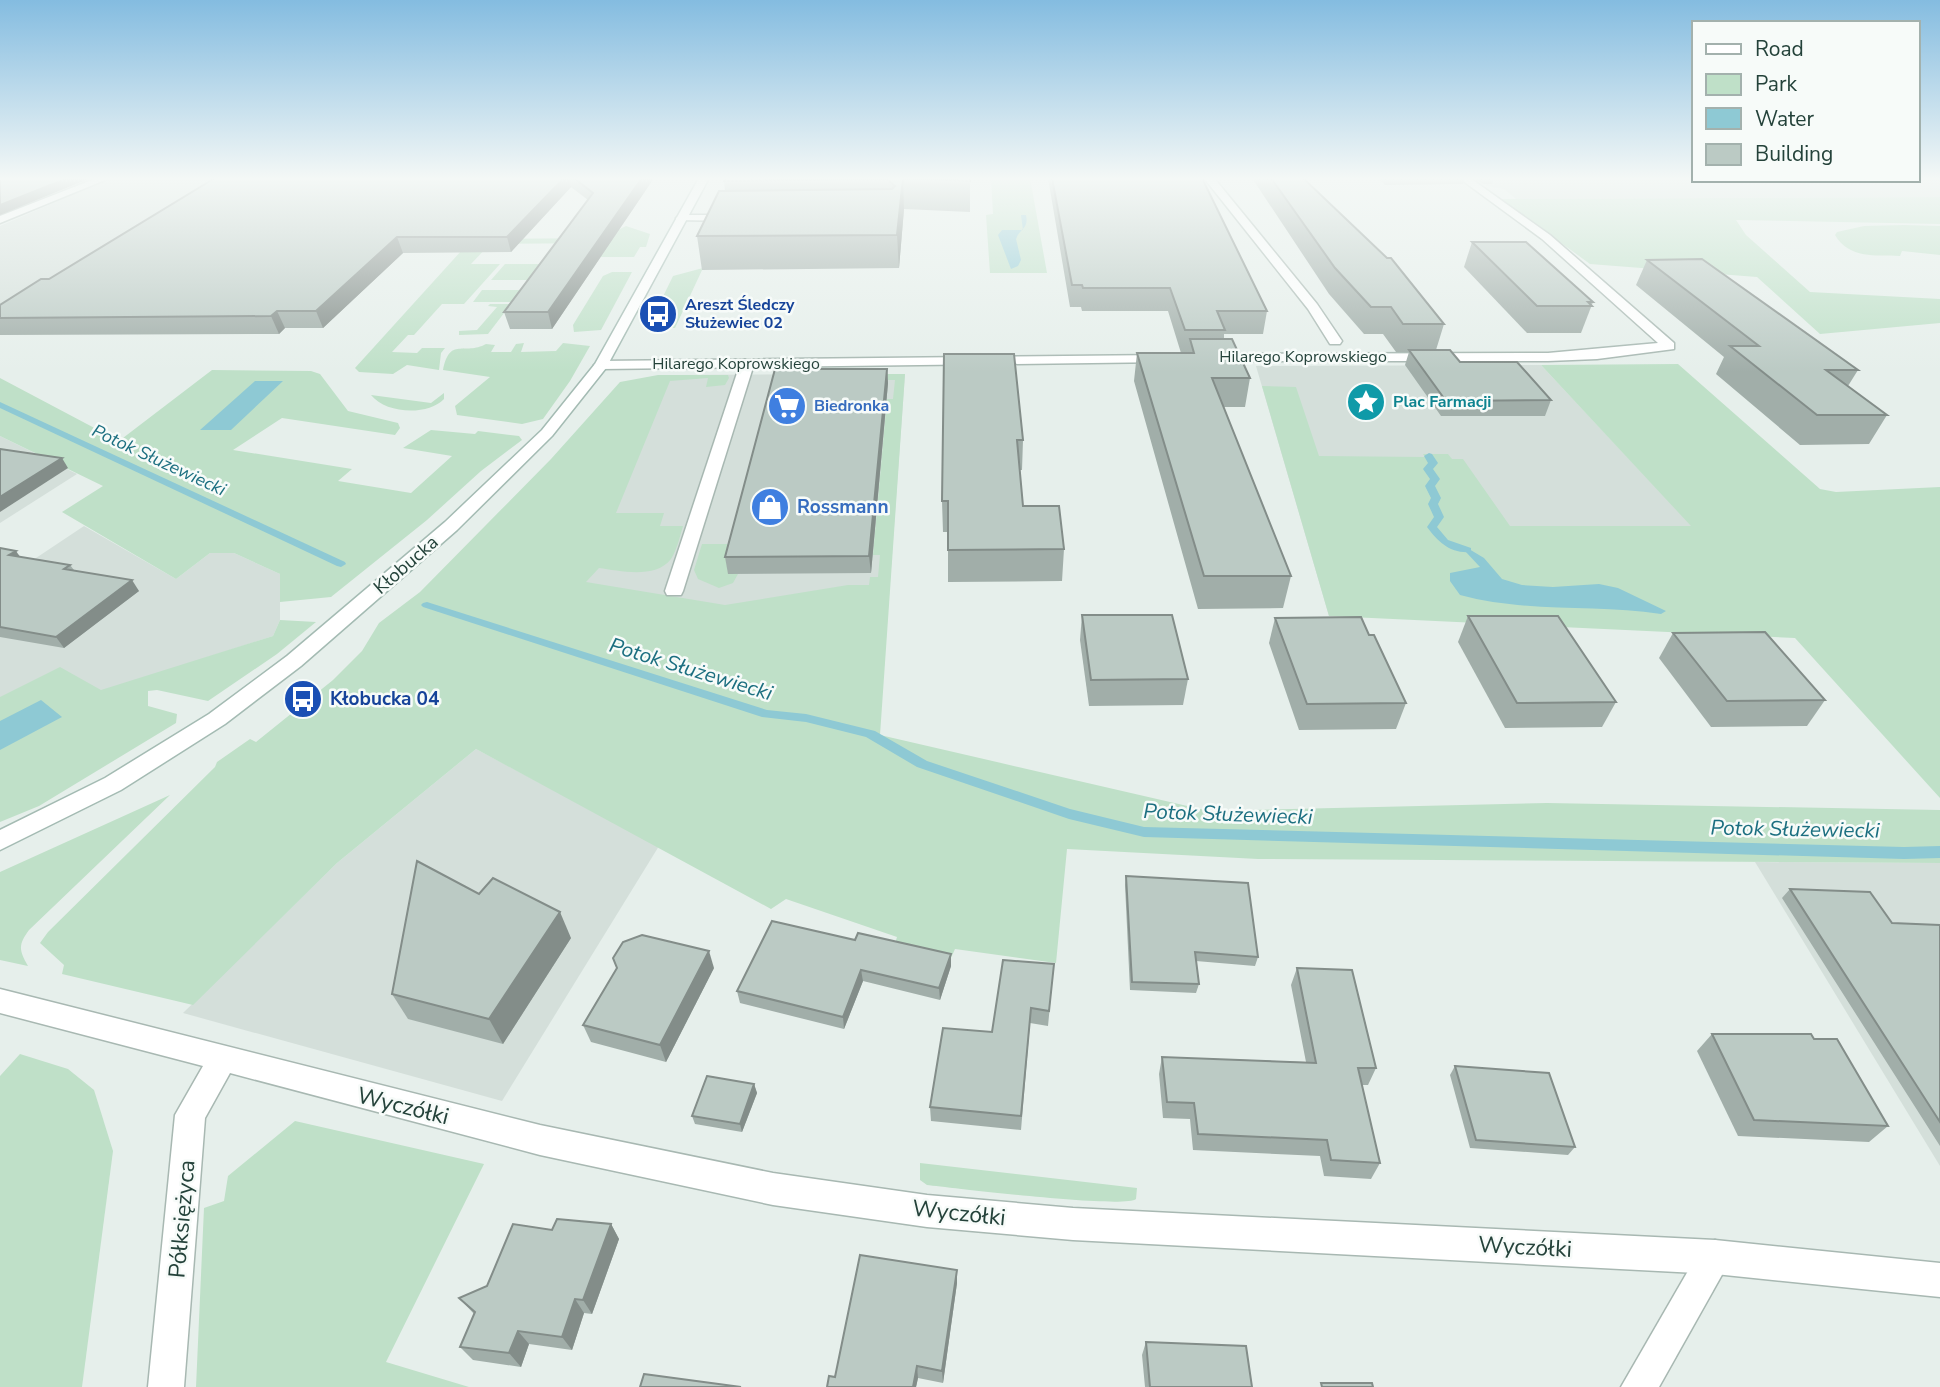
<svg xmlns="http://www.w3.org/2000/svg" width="1940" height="1387" font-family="'Nunito Sans',sans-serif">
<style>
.built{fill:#d4dfda}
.green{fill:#bfe0c8}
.water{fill:#8ec9d4}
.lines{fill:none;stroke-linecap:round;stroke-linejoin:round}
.stream{fill:#8ec9d4;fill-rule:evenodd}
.lane-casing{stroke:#a8b8b2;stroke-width:3}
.street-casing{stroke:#a8b8b2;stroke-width:3}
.secondary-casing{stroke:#a4bbb3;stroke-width:3}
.lane{fill:#fff;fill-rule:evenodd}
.street{fill:#fff;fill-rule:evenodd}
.secondary{fill:#fff;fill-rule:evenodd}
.wall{fill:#a1aea9}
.shaded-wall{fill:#838d89}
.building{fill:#bbcac4;stroke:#838d89;stroke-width:2}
.labels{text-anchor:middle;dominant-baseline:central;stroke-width:5;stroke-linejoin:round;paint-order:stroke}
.far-transit-label{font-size:16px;font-weight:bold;fill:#164399;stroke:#f7fbf9;text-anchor:start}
.far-street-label{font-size:16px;fill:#24423a;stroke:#f7fbf9}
.far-culture-label{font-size:16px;font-weight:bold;fill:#0d838f;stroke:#f7fbf9;text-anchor:start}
.far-shop-label{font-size:16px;font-weight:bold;fill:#366cbe;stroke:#f7fbf9;text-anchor:start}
.far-water-label{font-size:18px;font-style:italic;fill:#1c6f80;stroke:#f7fbf9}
.shop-label{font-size:19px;font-weight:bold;fill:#366cbe;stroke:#f7fbf9;text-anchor:start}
.street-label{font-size:19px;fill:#24423a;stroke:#f7fbf9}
.transit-label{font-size:19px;font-weight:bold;fill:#164399;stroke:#f7fbf9;text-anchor:start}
.water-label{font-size:21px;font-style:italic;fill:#1c6f80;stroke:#f7fbf9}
.near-street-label{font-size:23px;fill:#24423a;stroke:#f7fbf9}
</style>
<rect width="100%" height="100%" fill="#e6efeb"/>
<g class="built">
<path d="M112 178H213L0 309V226Z"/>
<path d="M1475 178 1917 180V178H1940V197L1516 199 1504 189 1487 186Z"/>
<path d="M1541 365 1692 526 1329 616 1256 366Z"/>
<path d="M905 374 879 735 541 628 652 383 675 375Z"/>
<path d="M0 436 77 474 0 523Z"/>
<path d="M84 526 176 579 210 553H234L280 574V620L273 636 146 677 0 773V582Z"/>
<path d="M476 749 659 846 502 1101 183 1013 337 863Z"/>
<path d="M1755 862 1940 863V1166Z"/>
</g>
<g class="green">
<path d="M991 178H1030L1047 273H990L986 215 993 214Z"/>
<path d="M1940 197V224L1736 220 1746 235 1810 292 1940 299V323L1820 334 1757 277 1590 264 1501 199Z"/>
<path d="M1904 225 1940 226V255L1902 251 1900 256C1876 255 1849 259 1835 235L1837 232 1864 226Z"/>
<path d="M626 226 650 234 646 247H640L634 257H600L608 243 490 244 471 264H500L464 304H442L414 335H408L392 352 417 353 422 348H445L441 353 439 370 407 365 393 374 359 372 355 368 472 239 611 238 618 230Z"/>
<path d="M505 264H538L540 265 528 280H491Z"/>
<path d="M703 268 675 328 646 327 652 318H660L663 311H656L673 276Z"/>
<path d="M612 272H632L601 330 574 332 573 325 603 276Z"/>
<path d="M482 290H521L512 302H473Z"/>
<path d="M490 304H511L488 334 459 335V331L477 330 497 307 488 306Z"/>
<path d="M524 343 521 352 556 351 563 343 590 346 570 381 543 419 522 424 457 415 455 406 490 377 443 370C450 336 464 356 486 344L495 345 491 352H511L516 344Z"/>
<path d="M1678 364 1820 489 1836 492 1940 487V798L1795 638 1329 616 1262 386 1296 387 1319 456 1425 457 1423 454H1448L1452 459H1463L1510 526H1691L1541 365Z"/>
<path d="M212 370 311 371 320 374 348 411 398 423 400 428 395 435 282 418 233 450 352 469 338 481 411 493 452 456 403 448 431 430 475 434 478 431 519 436 522 440 481 471 427 520 331 597 280 602V574L234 553H210L176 579 62 512 103 486 0 436V378L119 441Z"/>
<path d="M817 374H905L880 735 1209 811 1547 803 1940 810V863L1258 859 1067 849 1056 963 955 949 950 960 894 947 897 937 786 899 771 909 476 749 337 863 193 1005 62 974 64 965 40 943 48 932 215 767 217 762 250 739 256 742 333 680 362 651 379 623 420 592 551 459 620 382 658 375H728L729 378 725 385 706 387 708 378 670 381 616 513H664L660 526H683C680 536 677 550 671 559 656 579 620 571 599 568L586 582 725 605 848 585H869L870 577H878L880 555H873L887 399H893L895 380H816Z"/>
<path d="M444 393V399C428 416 386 414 371 395L431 403Z"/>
<path d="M702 544H728L726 551H733L728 573 738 574 733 583 719 588 698 579 694 570Z"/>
<path d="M280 620 316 622 277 654 208 701 157 690 148 691V706L177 714 176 723 39 806 0 822V697L60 667 101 690 273 636Z"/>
<path d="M170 795 29 930C18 945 19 950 28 966L0 960V872Z"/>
<path d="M20 1054 68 1069 94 1090 113 1151 82 1387H0V1076Z"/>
<path d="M295 1121 484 1164 386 1362 469 1387H196L204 1208 224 1201 228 1176Z"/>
<path d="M920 1163 1137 1188 1136 1199C1124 1209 954 1188 927 1185L920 1180Z"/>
</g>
<g class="water">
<path d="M1021 215H1026C1029 229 1020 228 1016 239L1021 260 1018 266 1011 269 998 235 1002 230H1023Z"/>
<path d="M255 381H283L231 430H200Z"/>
<path d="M1469 549 1484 558 1502 579 1522 585 1553 587 1599 584 1618 588 1666 611 1661 614C1594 604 1526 613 1460 595L1450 581V573L1480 567 1465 551Z"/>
<path d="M41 700 62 717 0 750V721Z"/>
</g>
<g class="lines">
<g class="stream">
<path d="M0 402 345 562 346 564 341 567 337 566 0 408Z"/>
<path d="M1429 453 1432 454 1438 463 1433 469 1440 479 1435 486 1441 498 1438 504 1444 517 1437 527 1448 540 1471 548V552C1451 554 1438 542 1427 527L1434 517 1428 504 1431 498 1425 486 1430 479 1423 469 1428 463 1424 456Z"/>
<path d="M427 602 767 710 806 714 875 731 927 761 1070 809 1144 827 1904 847 1940 846V858L1904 859 1144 837 1069 819 917 767 866 737 806 722 762 717 423 607 421 605 423 603Z"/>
</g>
<defs>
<g id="lane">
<path d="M681 215H733L738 218 733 221 677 220 676 218Z"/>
<path d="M747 360 754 364 683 591 681 595H667L665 591 740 364Z"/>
<path d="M1715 1240 1727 1245 1732 1257 1659 1387H1621L1703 1245Z"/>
</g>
<g id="street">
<path d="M97 178H110L0 223V216Z"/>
<path d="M1204 178H1214L1317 304 1342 341 1340 344H1330L1308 309Z"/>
<path d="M1459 178H1470L1550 235 1674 343V349L1597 359 1548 361H1208V355L1213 354 1548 353 1658 343 1542 239Z"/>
<path d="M1163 355 1170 359 1168 362 601 369 594 365 601 361Z"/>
<path d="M0 989 540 1125 773 1173 927 1195 1073 1208 1715 1240 1940 1263V1297L1715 1274 1073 1240 927 1227 773 1205 540 1155 230 1073 205 1118 184 1387H148L175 1115 203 1066 0 1013Z"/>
</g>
<path id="secondary" d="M699 178H709L606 368 552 436 457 530 301 666 225 724 121 790 0 850V830L105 778 209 714 287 656 445 522 542 430 595 364Z"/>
</defs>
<use href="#lane" class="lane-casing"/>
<use href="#street" class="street-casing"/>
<use href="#secondary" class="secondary-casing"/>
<use href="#lane" class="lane"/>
<use href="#street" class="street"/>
<use href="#secondary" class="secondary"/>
</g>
<g class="wall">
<path d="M215 178H654L552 329H510L504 312 588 200 571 187 511 252 403 253 323 328H285L279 334 0 335V305L49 279Z"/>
<path d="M970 178V212L904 209 899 268 702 270 697 236 725 191 724 181Z"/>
<path d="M1048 178H1202L1267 311 1263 334H1224V339L1250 378 1245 407H1223L1291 576 1283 608 1198 609 1134 381 1137 353H1181L1168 311H1082L1081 307H1070Z"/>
<path d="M1252 178H1303L1444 324 1436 350 1460 362 1551 400 1545 416H1441L1405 365 1409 352H1396L1383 334H1364L1329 294Z"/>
<path d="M1378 178H1465L1463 184 1385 185Z"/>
<path d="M1473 178H1494L1492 184H1483Z"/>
<path d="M1472 242 1593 302 1581 333H1527L1464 267Z"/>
<path d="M1647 260 1858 370 1848 386 1887 415 1869 444 1800 445 1716 374 1724 357 1636 285Z"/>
<path d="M944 354 1023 440 1022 470H1020L1023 506 1064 549 1062 581 948 582V532H943L942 501Z"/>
<path d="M887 369 888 383 871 573 728 574 725 557Z"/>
<path d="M0 548 20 557 70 565 74 570 139 591 64 648 0 637Z"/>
<path d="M1082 615 1188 679 1183 705 1089 706 1080 640Z"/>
<path d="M1468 616 1616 702 1602 727 1505 728 1458 642Z"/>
<path d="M1275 618 1369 635 1406 703 1396 729 1299 730 1269 643Z"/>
<path d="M1673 633 1825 700 1807 726 1711 727 1659 658Z"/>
<path d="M1126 876 1258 957 1255 966 1196 961 1199 984 1196 993 1130 990 1125 885Z"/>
<path d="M1790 889 1892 923 1940 925V1146L1782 898Z"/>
<path d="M772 921 951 966 940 1000 863 981 844 1029 740 1003 737 991Z"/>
<path d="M571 938 503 1044 408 1019 392 994Z"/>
<path d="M1054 964 1048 1026 1030 1023 1021 1130 931 1121 930 1107 992 1032Z"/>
<path d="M714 968 666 1062 591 1042 583 1025Z"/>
<path d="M1297 968 1376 1068 1368 1085H1362L1380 1163 1371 1179 1324 1176 1320 1156 1193 1150 1190 1119 1163 1118 1159 1074 1162 1057 1306 1062 1291 985Z"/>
<path d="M1712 1034 1814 1039 1888 1126 1869 1142 1738 1136 1697 1051Z"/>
<path d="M1455 1066 1575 1147 1568 1155 1470 1148 1450 1075Z"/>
<path d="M754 1084 757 1093 742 1132 695 1124 692 1116Z"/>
<path d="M611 1224 619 1239 592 1314 584 1313 572 1350 529 1344 521 1367 473 1360 460 1347 475 1315 459 1298 487 1286 552 1230Z"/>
<path d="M957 1283 943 1383 918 1378 916 1387H827L835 1377Z"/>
<path d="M1146 1342 1252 1387H1145L1142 1355Z"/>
</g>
<g class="shaded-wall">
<path d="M68 178H91L0 215V205Z"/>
<path d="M564 178H569L571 187 511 252 507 237Z"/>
<path d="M642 178H654L552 329 548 312Z"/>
<path d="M903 178 904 209 899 268 897 235Z"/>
<path d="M397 237 403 253 323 328 316 311Z"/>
<path d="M277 311 285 328 279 334 271 316Z"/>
<path d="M887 369 888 383 871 573 869 556Z"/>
<path d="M62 458 68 468 0 512V497Z"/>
<path d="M16 551 23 561 9 555Z"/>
<path d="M132 580 139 591 64 648 56 637Z"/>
<path d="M560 912 571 938 503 1044 489 1019Z"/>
<path d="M709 951 714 968 666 1062 660 1045Z"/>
<path d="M951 954V966L940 1000 939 988Z"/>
<path d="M861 970 863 981 844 1029 843 1017Z"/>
<path d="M754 1084 757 1093 742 1132 740 1124Z"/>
<path d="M611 1224 619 1239 592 1314 583 1300Z"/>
<path d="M957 1270V1283L943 1383 942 1371Z"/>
<path d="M575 1299 584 1313 572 1350 562 1337Z"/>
<path d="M518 1331 529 1344 521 1367 509 1353Z"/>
<path d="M917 1366 918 1378 916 1387H913Z"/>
</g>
<g class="building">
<path d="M0 178H68L0 205Z"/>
<path d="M215 178H564L507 237H397L316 311H277L271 316 0 318V305L41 279H49Z"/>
<path d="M574 178H642L548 312H504L593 193Z"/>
<path d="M725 178H970V181L903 178 897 235 697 236 719 191 892 189 895 186 887 179 724 181Z"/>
<path d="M1052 178H1202L1267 311H1217L1225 330H1185L1170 288H1083L1082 285H1072Z"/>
<path d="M1271 178H1303L1387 258H1391L1444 324H1403L1391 307H1371L1335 268Z"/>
<path d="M1472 242H1526L1593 302H1588L1592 306H1537Z"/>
<path d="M1702 259 1858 370H1826L1887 415H1817L1730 346H1759L1647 260Z"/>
<path d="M1190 339H1232L1250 378H1212L1291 576H1204L1137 353H1194Z"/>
<path d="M1409 350H1450L1460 362H1517L1551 400 1446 401Z"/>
<path d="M944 354H1014L1023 440H1017L1023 506H1059L1064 549 948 550V501H942Z"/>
<path d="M775 369H887L869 556 725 557Z"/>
<path d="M0 449 62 458 0 497Z"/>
<path d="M0 548 16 551 9 555 70 565 64 569 132 580 56 637 0 627Z"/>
<path d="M1082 615H1172L1188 679 1091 680Z"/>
<path d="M1468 616H1558L1616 702 1517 703Z"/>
<path d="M1361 617 1369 635H1374L1406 703 1307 704 1275 618Z"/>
<path d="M1765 632 1825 700 1727 701 1673 633Z"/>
<path d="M417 861 479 894 493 878 560 912 489 1019 392 994Z"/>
<path d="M1126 876 1248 883 1258 957 1195 952 1199 984 1132 982Z"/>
<path d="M1790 889 1870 892 1892 923 1940 925V1122Z"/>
<path d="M772 921 855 940 858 933 951 954 939 988 861 970 843 1017 737 991Z"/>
<path d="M642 935 709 951 660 1045 583 1025 617 968 613 958 623 942Z"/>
<path d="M1003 960 1054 964 1049 1011 1031 1008 1021 1116 930 1107 943 1028 992 1032Z"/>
<path d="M1297 968 1352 970 1376 1068H1358L1380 1163 1331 1160 1327 1140 1198 1134 1194 1103 1167 1102 1162 1057 1316 1063Z"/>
<path d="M1712 1034H1811L1814 1039H1837L1888 1126 1754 1120Z"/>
<path d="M1455 1066 1549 1073 1575 1147 1476 1140Z"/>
<path d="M707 1076 754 1084 740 1124 692 1116Z"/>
<path d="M557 1219 611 1224 583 1300 575 1299 562 1337 518 1331 509 1353 460 1347 475 1312 459 1298 487 1286 513 1224 552 1230Z"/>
<path d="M860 1255 957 1270 942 1371 917 1366 913 1387H827L829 1376 835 1377Z"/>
<path d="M1146 1342 1246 1346 1252 1387H1150Z"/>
<path d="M644 1374 741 1387H640Z"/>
<path d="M1321 1383H1372L1373 1387H1322Z"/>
</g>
<linearGradient id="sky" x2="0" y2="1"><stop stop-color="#84bce0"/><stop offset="0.48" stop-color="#f4f8f6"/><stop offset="1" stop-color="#f4f8f6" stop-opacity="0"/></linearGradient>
<rect width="1940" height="372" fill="url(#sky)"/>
<defs>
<symbol id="bus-disc" viewBox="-11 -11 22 22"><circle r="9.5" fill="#1a4fb4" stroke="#f7fbf9"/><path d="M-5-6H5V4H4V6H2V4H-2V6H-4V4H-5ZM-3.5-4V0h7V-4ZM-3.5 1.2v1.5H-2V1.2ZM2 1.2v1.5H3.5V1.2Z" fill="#fff"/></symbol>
<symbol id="sight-disc" viewBox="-11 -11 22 22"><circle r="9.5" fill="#0f9aa8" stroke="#f7fbf9"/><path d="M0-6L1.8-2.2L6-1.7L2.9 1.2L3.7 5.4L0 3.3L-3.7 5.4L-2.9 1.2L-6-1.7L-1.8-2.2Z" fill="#fff"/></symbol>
<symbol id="supermarket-disc" viewBox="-11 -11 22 22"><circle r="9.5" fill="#3f7fe0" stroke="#f7fbf9"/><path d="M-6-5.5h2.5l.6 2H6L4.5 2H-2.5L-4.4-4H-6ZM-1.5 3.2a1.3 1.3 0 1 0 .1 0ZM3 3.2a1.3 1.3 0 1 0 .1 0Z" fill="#fff"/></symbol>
<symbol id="shop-disc" viewBox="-11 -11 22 22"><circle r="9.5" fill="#3f7fe0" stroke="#f7fbf9"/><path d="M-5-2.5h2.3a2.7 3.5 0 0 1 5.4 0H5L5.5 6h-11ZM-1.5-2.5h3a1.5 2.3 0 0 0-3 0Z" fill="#fff"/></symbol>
</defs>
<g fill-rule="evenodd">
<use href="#bus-disc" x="636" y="292" width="44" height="44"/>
<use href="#sight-disc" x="1344" y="380" width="44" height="44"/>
<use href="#supermarket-disc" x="765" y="384" width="44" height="44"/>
<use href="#shop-disc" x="748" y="485" width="44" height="44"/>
<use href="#bus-disc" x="281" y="677" width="44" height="44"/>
</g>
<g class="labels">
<g class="far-transit-label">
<text x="685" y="305">Areszt Śledczy<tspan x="685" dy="18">Służewiec 02</tspan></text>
</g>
<g class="far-street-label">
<text x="1303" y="357">Hilarego Koprowskiego</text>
<text x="736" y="364">Hilarego Koprowskiego</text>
</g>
<g class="far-culture-label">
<text x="1393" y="402">Plac Farmacji</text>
</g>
<g class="far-shop-label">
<text x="814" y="406">Biedronka</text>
</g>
<g class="far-water-label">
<text transform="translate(159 460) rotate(25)">Potok Służewiecki</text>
</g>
<g class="shop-label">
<text x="797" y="507">Rossmann</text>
</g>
<g class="street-label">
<text transform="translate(406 565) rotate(-41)">Kłobucka</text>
</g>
<g class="transit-label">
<text x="330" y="699">Kłobucka 04</text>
</g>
<g class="water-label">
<text transform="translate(691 669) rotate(17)">Potok Służewiecki</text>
<text transform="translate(1228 814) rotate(2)">Potok Służewiecki</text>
<text transform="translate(1795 829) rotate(1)">Potok Służewiecki</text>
</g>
<g class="near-street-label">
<text transform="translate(403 1106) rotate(14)">Wyczółki</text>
<text transform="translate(959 1213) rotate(6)">Wyczółki</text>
<text transform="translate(182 1219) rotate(-85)">Półksiężyca</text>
<text transform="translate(1525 1247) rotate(3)">Wyczółki</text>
</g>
</g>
<rect x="1692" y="21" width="228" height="161" fill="#f7fbf9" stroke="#a3b1ad" stroke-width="2"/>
<rect x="1706" y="44" width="35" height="10" fill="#ffffff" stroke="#a3b1ad" stroke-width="2"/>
<text x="1755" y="56" font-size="21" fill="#24423a">Road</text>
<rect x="1706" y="74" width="35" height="21" fill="#bfe0c8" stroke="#a3b1ad" stroke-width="2"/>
<text x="1755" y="91" font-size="21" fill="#24423a">Park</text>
<rect x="1706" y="108" width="35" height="21" fill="#8ec9d4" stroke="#a3b1ad" stroke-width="2"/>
<text x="1755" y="126" font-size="21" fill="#24423a">Water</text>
<rect x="1706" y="144" width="35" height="21" fill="#bbcac4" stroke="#a3b1ad" stroke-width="2"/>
<text x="1755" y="161" font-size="21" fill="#24423a">Building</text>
</svg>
